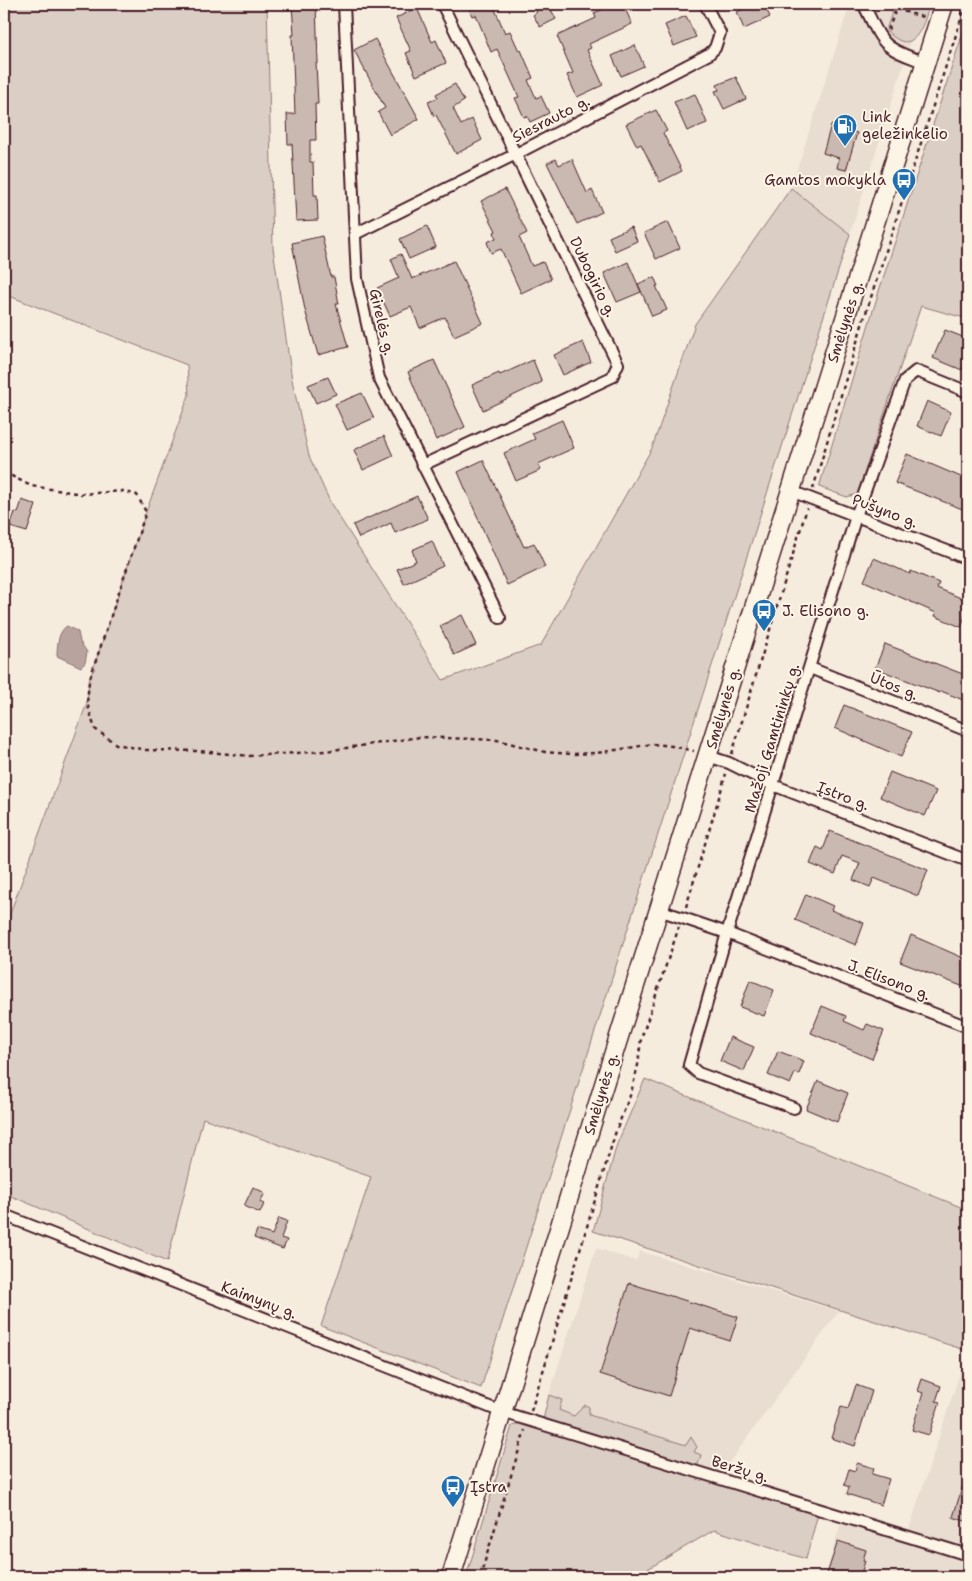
<svg xmlns="http://www.w3.org/2000/svg" width="972" height="1581" font-family="'Shantell Sans',sans-serif">
<style>
.built{fill:#e8ddd0}
.green{fill:#dbcec4;stroke:#927678}
.water{fill:#b8a39e;stroke:#8c6e70}
.building{fill:#cab9b1;stroke:#4a1f2b}
.lines{fill:none;stroke-linecap:round;stroke-linejoin:round}
.minor-casing{stroke:#4a1f2b;stroke-width:14}
.trunk-casing{stroke:#4a1f2b;stroke-width:21}
.path{stroke:#4a1f2b;stroke-width:2.5;stroke-dasharray:4 4;stroke-linecap:butt}
.minor{stroke:#fcf5e5;stroke-width:10}
.trunk{stroke:#fcf5e5;stroke-width:18}
.labels{text-anchor:middle;dominant-baseline:central;stroke-width:4;stroke-linejoin:round;paint-order:stroke}
.poi-label{font-size:15px;fill:#4a1f2b;stroke:#fcf5e5;text-anchor:start}
.street-label{font-size:15px;fill:#4a1f2b;stroke:#fcf5e5}
</style>
<rect width="100%" height="100%" fill="#f5ecde"/>
<filter id="ink" filterUnits="userSpaceOnUse"><feTurbulence type="fractalNoise" baseFrequency=".02" numOctaves="2"/><feDisplacementMap in="SourceGraphic" scale="10" xChannelSelector="R" yChannelSelector="G"/><feConvolveMatrix kernelMatrix="1 2 1 2 8 2 1 2 1" color-interpolation-filters="sRGB"/></filter>
<g filter="url(#ink)">
<g class="built">
<path d="M850 4H895L886 30 902 41H911L850 234 791 188Z"/>
<path d="M596 1248 636 1261 640 1251 839 1311 718 1478 542 1424 549 1395Z"/>
<path d="M967 1351H968V1577H825L845 1509 909 1529Z"/>
</g>
<g class="green">
<path d="M4 4H267L273 248 292 380 309 456 331 504 443 680 541 645 652 448 695 324 791 188 850 234 481 1388 321 1326 371 1177 203 1118 167 1262 4 1193V930L87 703 89 681 146 512 189 395 187 365 4 294Z"/>
<path d="M895 4H930C923 26 914 60 886 30Z"/>
<path d="M968 17V319L921 306 857 494 847 497 819 487 879 291Z"/>
<path d="M645 1079 968 1210V1351L593 1231 617 1144Z"/>
<path d="M549 1395 562 1400 559 1410 574 1416 585 1405 589 1407V1415L686 1445 691 1437 697 1447 694 1452 701 1455 696 1471 819 1510 806 1559 714 1530 634 1577H466L512 1426 528 1420 542 1424Z"/>
</g>
<path class="water" d="M67 626 78 632 80 642 87 652 85 663 81 667 57 656C57 646 58 631 67 626Z"/>
<g class="building">
<path d="M292 4H316L318 63H316L318 104H315L316 140H310V162H313L314 195H317L318 220 296 221 292 144H288L287 114H295L292 35H294Z"/>
<path d="M467 4H501L494 7 505 33 510 31 519 51 521 50 533 78 528 80 536 98 541 96 549 113 530 122 527 116 524 117 515 98 519 97 497 49 491 52 476 15 472 16Z"/>
<path d="M533 4H548L556 19 540 27 533 15 537 12Z"/>
<path d="M615 4H623L632 24 589 44 591 48 587 50 603 85 577 97 567 75 573 73 557 36 596 18 594 13Z"/>
<path d="M755 4H764L770 17 744 29 737 12Z"/>
<path d="M417 8 432 42 436 40 446 63 416 76 406 53 411 51 396 18Z"/>
<path d="M686 16 696 37 674 46 665 25Z"/>
<path d="M375 39 419 119 390 135 378 112 385 108 354 50Z"/>
<path d="M635 45 644 66 621 76 612 56Z"/>
<path d="M736 77 746 99 724 109 715 91 719 90 717 85Z"/>
<path d="M455 84 464 101 453 108 461 125 472 119 482 140 456 154 436 115 434 116 428 102 438 98 436 94Z"/>
<path d="M695 94 707 123 687 131 674 102Z"/>
<path d="M656 110 667 131 663 133 682 171 660 182 641 144 637 146 626 124Z"/>
<path d="M831 125 857 133 846 170 837 168 839 158 823 153Z"/>
<path d="M556 159 559 165 572 159 587 193 592 190 602 212 577 224 547 163Z"/>
<path d="M505 189 527 233 519 237 532 266 543 262 551 279 521 293 501 249 491 253 487 242 496 238 494 232 496 231 481 201Z"/>
<path d="M668 222 680 248 656 259 644 233Z"/>
<path d="M427 226 436 247 409 259 400 239Z"/>
<path d="M631 227 637 241 615 251 609 237Z"/>
<path d="M322 236 331 277H334L339 304H336L348 347 318 355 305 310 292 243Z"/>
<path d="M401 254 412 279 454 261 483 323 454 336 445 317 420 328 411 307 390 316 377 288 399 278 391 259Z"/>
<path d="M628 262 641 292 617 302 604 273Z"/>
<path d="M654 277 658 286H656L667 310 652 316 638 284Z"/>
<path d="M945 330 968 339V355L962 370 933 358Z"/>
<path d="M583 342 591 362 563 375 554 355Z"/>
<path d="M434 360 465 427 436 440 408 372Z"/>
<path d="M533 360 542 382 483 410 472 385 499 373 500 375Z"/>
<path d="M328 377 336 394 316 403 308 385Z"/>
<path d="M362 393 374 418 347 430 335 404Z"/>
<path d="M927 401 951 412 941 436 917 426Z"/>
<path d="M562 420 574 448 538 464 541 470 516 481 504 453 535 439 532 433Z"/>
<path d="M384 436 393 456 363 470 354 450Z"/>
<path d="M907 454 968 480V502L965 510 895 483Z"/>
<path d="M483 460 524 547 534 543 545 567 507 585 458 472Z"/>
<path d="M417 496 428 519 395 533 391 523 359 538 353 525Z"/>
<path d="M22 500 36 505 27 532 10 527 15 512 18 513Z"/>
<path d="M432 541 443 566 404 584 397 569 416 561 412 550Z"/>
<path d="M874 558 910 574 911 571 939 583 937 588 968 601V609L961 627 935 616 936 613 864 581Z"/>
<path d="M462 615 476 645 454 655 440 626Z"/>
<path d="M885 644 968 676V702L941 691 940 693 875 668Z"/>
<path d="M844 705 912 732 901 757 835 728Z"/>
<path d="M890 772 936 791 925 816 880 797Z"/>
<path d="M830 831 928 870 918 896 874 878 870 887 853 880 860 863 842 856 835 874 810 864 817 847 823 850Z"/>
<path d="M806 894 833 906 831 910 864 923 856 945 795 920Z"/>
<path d="M911 935 968 960V975L964 987 900 962Z"/>
<path d="M750 980 774 990 764 1016 740 1007Z"/>
<path d="M822 1006 846 1016 844 1021 864 1030 867 1024 884 1031 872 1059 811 1033Z"/>
<path d="M730 1037 754 1047 744 1071 720 1061Z"/>
<path d="M778 1051 804 1061 799 1074 795 1073 790 1084 768 1075Z"/>
<path d="M818 1081 848 1093 837 1122 806 1109Z"/>
<path d="M253 1187 265 1193 260 1202 264 1204 260 1213 244 1206Z"/>
<path d="M279 1218 287 1221 281 1238 287 1240 283 1249 254 1238 257 1230 272 1235Z"/>
<path d="M629 1283 738 1317 730 1341 690 1328 669 1396 600 1374Z"/>
<path d="M922 1379 941 1386 936 1401 940 1402 929 1435 912 1430 923 1393 918 1391Z"/>
<path d="M856 1385 872 1391 855 1446 831 1438 841 1407 848 1409Z"/>
<path d="M857 1463 874 1468 872 1474 889 1479 881 1505 847 1494 849 1487 844 1485 849 1469 855 1471Z"/>
<path d="M966 1475H968V1522L953 1517Z"/>
<path d="M838 1541 866 1550 863 1560 865 1561 860 1577 847 1573 845 1577H826Z"/>
</g>
<g class="lines">
<defs>
<g id="minor">
<path d="M344 4 357 279 379 378 500 618"/>
<path d="M863 4C871 17 877 38 890 47 901 55 914 58 926 63"/>
<path d="M355 234 516 154 709 54 715 48 720 33 705 4"/>
<path d="M423 465 612 377 618 364 442 4"/>
<path d="M791 491 968 559"/>
<path d="M810 668 968 731"/>
<path d="M708 756 729 763 773 785 968 861"/>
<path d="M659 910 727 933 968 1027"/>
<path d="M794 1108 698 1073 689 1065 727 933 856 516 905 380 916 371 968 392"/>
<path d="M4 1215 502 1412 968 1555"/>
</g>
<path id="trunk" d="M451 1577 605 1081 944 4"/>
</defs>
<use href="#minor" class="minor-casing"/>
<use href="#trunk" class="trunk-casing"/>
<g class="path">
<path d="M896 9 926 18"/>
<path d="M888 30 898 4"/>
<path d="M4 472 31 486 82 494 123 491 137 495 146 512 89 681 87 703 95 729 116 744 146 750 199 751 250 756 326 751 420 737 497 740 545 752 571 754 597 753 653 744 672 746 694 751"/>
<path d="M813 489 862 325 966 4"/>
<path d="M732 754 807 508"/>
<path d="M686 907 726 774"/>
<path d="M531 1411 616 1131 631 1093 638 1065 641 1039 679 927"/>
<path d="M480 1577 525 1430"/>
</g>
<use href="#minor" class="minor"/>
<use href="#trunk" class="trunk"/>
</g>
</g>
<defs>
<symbol id="fuel-pin" viewBox="-11 -11 22 30"><path d="M0 17L-7.5 6A9.5 9.5 0 1 1 7.5 6Z" fill="#1f6fb2" stroke="#fcf5e5"/><path d="M-5.5-6h7V0h2V4h1.3V-2.5L3-4.5l.8-.8L6-3V5H2.5V1h-1V6h-7ZM-4.2-4.7v3.2H.2V-4.7Z" fill="#fff"/></symbol>
<symbol id="bus-pin" viewBox="-11 -11 22 30"><path d="M0 17L-7.5 6A9.5 9.5 0 1 1 7.5 6Z" fill="#1f6fb2" stroke="#fcf5e5"/><path d="M-5-6H5V4H4V6H2V4H-2V6H-4V4H-5ZM-3.5-4V0h7V-4ZM-3.5 1.2v1.5H-2V1.2ZM2 1.2v1.5H3.5V1.2Z" fill="#fff"/></symbol>
</defs>
<g fill-rule="evenodd">
<use href="#fuel-pin" x="831" y="112" width="28" height="38"/>
<use href="#bus-pin" x="890" y="166" width="28" height="38"/>
<use href="#bus-pin" x="750" y="597" width="28" height="38"/>
<use href="#bus-pin" x="439" y="1473" width="28" height="38"/>
</g>
<g class="labels">
<g class="poi-label">
<text x="862" y="117">Link<tspan x="862" dy="17">geležinkelio</tspan></text>
<text x="886" y="180" text-anchor="end">Gamtos mokykla</text>
<text x="782" y="611">J. Elisono g.</text>
<text x="470" y="1487">Įstra</text>
</g>
<g class="street-label">
<text transform="translate(551 119) rotate(-27)">Siesrauto g.</text>
<text transform="translate(593 277) rotate(64)">Dubogirio g.</text>
<text transform="translate(382 322) rotate(77)">Girelės g.</text>
<text transform="translate(845 322) rotate(-72)">Smėlynės g.</text>
<text transform="translate(885 511) rotate(21)">Pušyno g.</text>
<text transform="translate(894 686) rotate(22)">Ūtos g.</text>
<text transform="translate(723 708) rotate(-73)">Smėlynės g.</text>
<text transform="translate(772 738) rotate(-73)">Mažoji Gamtininkų g.</text>
<text transform="translate(843 796) rotate(21)">Įstro g.</text>
<text transform="translate(889 980) rotate(21)">J. Elisono g.</text>
<text transform="translate(601 1094) rotate(-73)">Smėlynės g.</text>
<text transform="translate(259 1300) rotate(21)">Kaimynų g.</text>
<text transform="translate(740 1469) rotate(17)">Beržų g.</text>
</g>
</g>
<rect width="972" height="1581" fill="none" stroke="#fcf5e5" stroke-width="20"/>
<rect x="10" y="10" width="952" height="1561" fill="none" stroke="#4a1f2b" stroke-width="2" filter="url(#ink)"/>
</svg>
